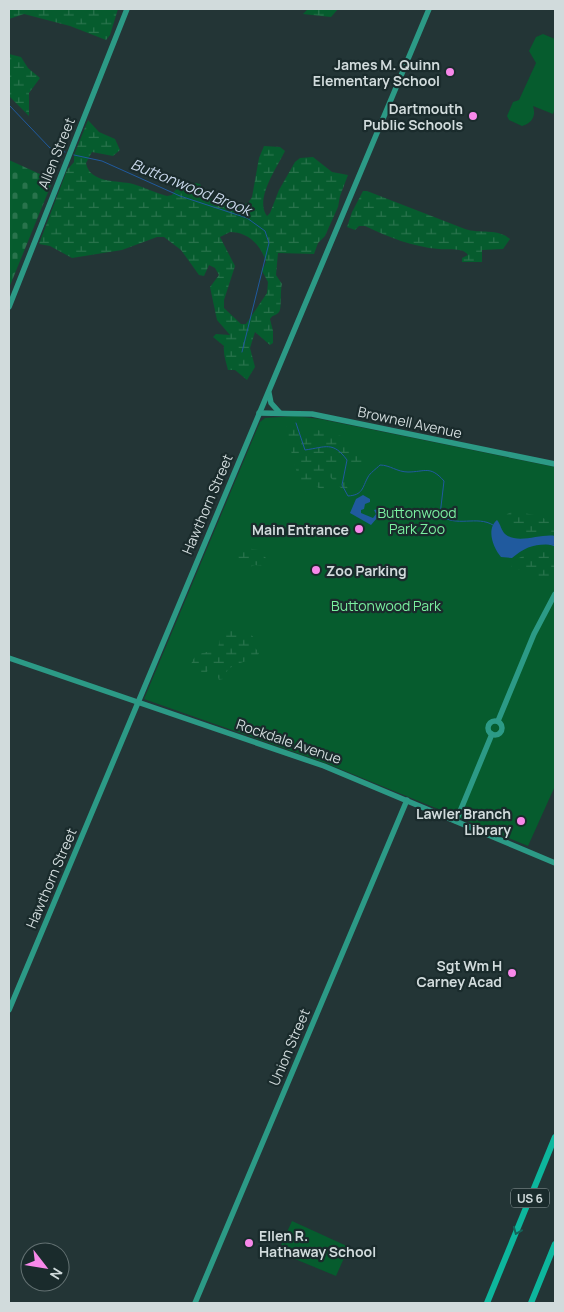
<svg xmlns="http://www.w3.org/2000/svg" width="564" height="1312" font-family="Manrope,sans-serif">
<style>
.green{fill:#065c2e}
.wetland{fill:url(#wetland-marsh);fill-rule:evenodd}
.cemetery{fill:url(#cemetery-stones)}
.water{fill:#205a9e}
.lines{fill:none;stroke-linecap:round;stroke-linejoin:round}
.stream{stroke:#205a9e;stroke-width:1}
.secondary{stroke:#2c9a86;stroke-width:5.5}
.primary{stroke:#0db69d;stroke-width:6}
.oneway{stroke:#156359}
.poi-dot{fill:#f888ea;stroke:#1a2b2c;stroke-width:2}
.labels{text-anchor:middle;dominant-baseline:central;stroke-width:4.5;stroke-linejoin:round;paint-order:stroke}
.shield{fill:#1a2b2c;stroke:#9aa6a7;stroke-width:1}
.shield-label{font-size:12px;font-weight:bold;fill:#d1dbdc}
.poi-label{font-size:14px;font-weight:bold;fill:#d1dbdc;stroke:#1a2b2c;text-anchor:end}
.street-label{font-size:14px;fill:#d1dbdc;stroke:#1a2b2c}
.park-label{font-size:14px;fill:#7af0a0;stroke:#1a2b2c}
.water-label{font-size:15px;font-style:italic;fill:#c9d8eb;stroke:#1a2b2c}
</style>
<defs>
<pattern id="wetland-marsh" width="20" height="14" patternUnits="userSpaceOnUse" patternTransform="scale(1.25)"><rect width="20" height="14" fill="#065c2e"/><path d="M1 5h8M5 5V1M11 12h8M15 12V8" fill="none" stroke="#29734c"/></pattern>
<pattern id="cemetery-stones" width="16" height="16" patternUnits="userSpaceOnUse" patternTransform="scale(1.25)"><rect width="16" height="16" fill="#065c2e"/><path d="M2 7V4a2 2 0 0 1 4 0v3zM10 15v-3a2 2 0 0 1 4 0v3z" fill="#29734c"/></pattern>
</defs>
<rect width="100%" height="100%" fill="#233536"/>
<g class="green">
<path d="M543 34 555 39V109L553 114 533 106C536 115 533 123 522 126L509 120 507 116 513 102 519 100 536 63 529 51 536 37Z"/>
<path d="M295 416 320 419 555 467V786L528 846 328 764 144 699 260 422 265 418Z"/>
<path d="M292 1221 349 1247 336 1276 278 1252Z"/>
</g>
<g class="wetland">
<path d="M9 9H118L110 35 106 40 70 26 24 14 9 19Z"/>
<path d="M308 9H338L331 17 303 14Z"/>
<path d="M9 54 21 57 28 68 40 78 29 93V116L9 96Z"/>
<path d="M88 120 99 132 115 139 120 150 113 156 92 152 86 163C90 184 118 180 133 184 144 187 155 193 167 196L172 195C177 185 190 181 200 184 203 188 202 192 205 195 212 201 240 207 248 203L252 197 259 158 264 146 280 147 285 151C278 166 254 199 267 216L270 213 279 190 295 162 300 158 313 157 332 172 348 175 340 196 338 207 325 236 318 243 314 254 278 253 276 275 282 284C280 290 282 309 279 312 276 316 273 314 270 319L273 331V343L270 345 255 332 250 348 255 367 247 380 235 370H228C226 362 223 354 224 346L213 337 216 334 230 335 217 320 210 287 219 275 215 268 209 265 204 276 199 275 181 250 164 237H157L122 250 72 258 50 246 39 244 67 170 74 162V155ZM230 232C248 232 261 245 266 262L262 271 268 282 267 293 246 324H241L224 308V300L235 266 220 237Z"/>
<path d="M363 191H367L465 229C479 234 498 228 510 239L503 249 482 250V262H462V258L468 255C463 247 448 250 439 249 413 247 388 237 365 226H359L355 230 347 227 352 212Z"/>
<path d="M288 426 301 429 311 427 323 432 341 436 345 440 348 449 368 464 364 467 339 462 332 465 346 483 350 497 325 472 322 476 328 487 327 491H323L309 481 305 492H302L290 447 280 435 282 429Z"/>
<path d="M514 511 539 516 555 524V532C539 530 513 540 505 520L507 514Z"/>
<path d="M242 547 258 550 270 562 269 567 255 565 244 569 235 562 234 556Z"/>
<path d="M535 550 555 554V573L551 581 511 567 513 561Z"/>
<path d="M227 625 242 633H250L254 638V646L259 653 256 659C242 662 228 664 223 679L219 680 217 675 216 663 210 665 206 674 201 675 193 672 191 666C194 649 208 655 218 648L222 630Z"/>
</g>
<path class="cemetery" d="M9 160 53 180 9 288Z"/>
<g class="water">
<path d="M363 495 370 499V502L365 504 364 509 361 510V513L373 518 376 514 374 510 382 508 383 511 371 525 350 513 356 499Z"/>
<path d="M497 520C501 525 501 530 505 534 518 545 541 533 555 536V545C537 543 526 546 512 558L501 557C493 548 486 529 497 520Z"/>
</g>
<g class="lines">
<g class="stream">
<path d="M9 105 50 148 65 152"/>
<path d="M74 155 102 161 180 196 247 218 265 231 269 243 242 352"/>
<path d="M296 423 305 450C326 447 333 441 347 460L342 485 348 496C363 495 362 488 368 477 370 473 376 469 380 465 390 465 397 472 408 472 425 472 430 465 444 481L440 515C456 528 477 515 493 525"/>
<path d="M549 544 555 546"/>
</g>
<g class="secondary">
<path d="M9 307 127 9"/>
<path d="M269 393 271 403 280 413"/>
<path d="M259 413 312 414 555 464"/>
<path d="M9 658 324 766 555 863"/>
<circle cx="495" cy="728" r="7"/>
<path d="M498 721 534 634 555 594"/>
<path d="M456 821 492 734"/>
<path d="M9 1010 429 9"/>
<path d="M195 1303 407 800"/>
</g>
<g class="primary">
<path d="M487 1303 555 1137"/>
<path d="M531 1303 555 1244"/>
</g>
</g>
<defs><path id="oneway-chevron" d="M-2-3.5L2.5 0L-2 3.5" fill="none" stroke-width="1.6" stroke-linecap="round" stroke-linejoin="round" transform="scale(1.25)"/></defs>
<use class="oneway" href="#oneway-chevron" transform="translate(517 1231) rotate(112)"/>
<g class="poi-dot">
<circle cx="450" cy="72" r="5"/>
<circle cx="473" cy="116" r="5"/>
<circle cx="359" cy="529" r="5"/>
<circle cx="316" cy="570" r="5"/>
<circle cx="521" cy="821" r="5"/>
<circle cx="512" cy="973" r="5"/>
<circle cx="249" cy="1243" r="5"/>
</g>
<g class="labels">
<rect class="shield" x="511" y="1188.5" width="38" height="19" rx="4"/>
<g class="shield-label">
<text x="530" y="1198">US 6</text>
</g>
<g class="poi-label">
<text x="440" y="64">James M. Quinn<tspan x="440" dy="16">Elementary School</tspan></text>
<text x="463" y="108">Dartmouth<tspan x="463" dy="16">Public Schools</tspan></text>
<text x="349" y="529">Main Entrance</text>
<text x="326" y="570" text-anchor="start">Zoo Parking</text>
<text x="511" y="813">Lawler Branch<tspan x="511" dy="16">Library</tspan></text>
<text x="502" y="965">Sgt Wm H<tspan x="502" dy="16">Carney Acad</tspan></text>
<text x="259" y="1235" text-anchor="start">Ellen R.<tspan x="259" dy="16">Hathaway School</tspan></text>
</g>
<g class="street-label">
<text transform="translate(56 153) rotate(-68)">Allen Street</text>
<text transform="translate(410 422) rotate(12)">Brownell Avenue</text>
<text transform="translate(207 504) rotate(-67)">Hawthorn Street</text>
<text transform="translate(289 741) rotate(19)">Rockdale Avenue</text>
<text transform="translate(51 878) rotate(-67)">Hawthorn Street</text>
<text transform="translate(289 1047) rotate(-67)">Union Street</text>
</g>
<g class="park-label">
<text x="417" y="512">Buttonwood<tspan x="417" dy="16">Park Zoo</tspan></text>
<text x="386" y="605">Buttonwood Park</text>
</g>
<g class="water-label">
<text transform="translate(191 187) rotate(22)">Buttonwood Brook</text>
</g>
</g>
<rect width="564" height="1312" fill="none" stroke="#d1dbdc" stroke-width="20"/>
<g transform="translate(45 1267) rotate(121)"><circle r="24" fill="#1a2b2c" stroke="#637172"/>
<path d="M0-4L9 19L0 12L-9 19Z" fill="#f888ea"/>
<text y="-8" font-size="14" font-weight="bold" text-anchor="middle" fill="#d1dbdc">N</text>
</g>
</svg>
